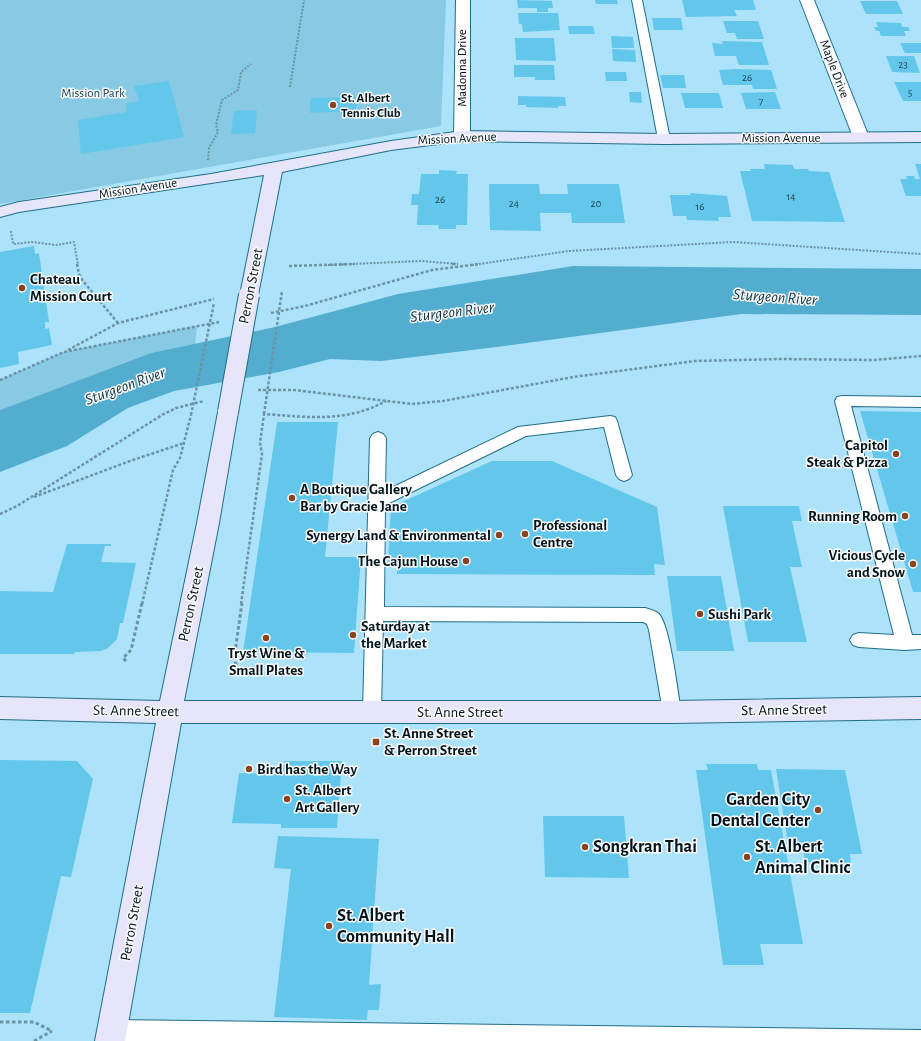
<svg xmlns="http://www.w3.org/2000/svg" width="921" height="1041" font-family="'Alegreya Sans',sans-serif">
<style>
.green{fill:#88c9e3}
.water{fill:#53adcf}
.building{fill:#63c6eb}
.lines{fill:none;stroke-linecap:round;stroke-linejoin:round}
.lane-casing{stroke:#1f6e89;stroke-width:2}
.street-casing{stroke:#1f6e89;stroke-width:2}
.secondary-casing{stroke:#1f6e89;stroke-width:2}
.path-far2{stroke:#6b93a5;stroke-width:2;stroke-dasharray:2 1.5;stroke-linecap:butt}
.path-far1{stroke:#6b93a5;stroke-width:2.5;stroke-dasharray:3 2;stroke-linecap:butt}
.path{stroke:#6b93a5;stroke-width:3;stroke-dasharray:3.5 2.5;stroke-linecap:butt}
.lane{fill:#fff;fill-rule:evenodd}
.street{fill:#fff;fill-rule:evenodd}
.secondary{fill:#e6e5fa;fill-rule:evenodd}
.secondary-bridge-casing{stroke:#1f6e89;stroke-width:22;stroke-linecap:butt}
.path-bridge{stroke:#6b93a5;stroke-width:2.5;stroke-dasharray:3 2;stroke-linecap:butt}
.secondary-bridge{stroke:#e6e5fa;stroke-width:20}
.poi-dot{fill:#8a431f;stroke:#fafafa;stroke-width:1.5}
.labels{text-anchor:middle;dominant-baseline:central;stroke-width:3;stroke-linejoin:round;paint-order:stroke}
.far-number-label{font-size:11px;fill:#1a4050}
.far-street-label{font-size:13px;fill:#01141c;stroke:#fafafa}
.far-park-label{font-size:13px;fill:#1d4554;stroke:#fafafa}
.far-poi-label{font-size:13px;font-weight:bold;fill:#01141c;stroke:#fafafa;text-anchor:start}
.poi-label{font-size:15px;font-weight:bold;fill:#01141c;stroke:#fafafa;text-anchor:start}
.street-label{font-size:15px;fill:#01141c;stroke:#fafafa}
.water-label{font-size:16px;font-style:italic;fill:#0c3644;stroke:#fafafa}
.near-poi-label{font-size:18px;font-weight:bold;fill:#01141c;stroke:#fafafa;text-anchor:start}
</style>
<rect width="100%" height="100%" fill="#ade3fa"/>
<g class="green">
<path d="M0 0H446L441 126 0 204Z"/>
<path d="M197 326 195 344 151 353 0 410V380L64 352Z"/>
</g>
<path class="water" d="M573 266 921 269V315L741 314 505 346 381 361 330 359 279 372 174 391 128 408 67 446 0 472V410L151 353 275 327 398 294Z"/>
<g class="building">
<path d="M517 0 552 1 553 8H548V12H537V8H518Z"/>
<path d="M595 0H617L618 4H596Z"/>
<path d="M682 0H753L756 10H734L737 16 686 17Z"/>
<path d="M860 1H897L903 14H866Z"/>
<path d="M518 13H558L560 30 523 32 522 24H519Z"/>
<path d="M652 18H681L683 30H654Z"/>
<path d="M723 21H758L764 39H737L735 33H727Z"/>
<path d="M876 22 901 23 902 27H908L910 31H904L906 36H881L879 31H876L874 27H878Z"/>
<path d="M568 26H593L595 34H569Z"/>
<path d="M611 36 633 37 634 48H612Z"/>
<path d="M515 38H554L556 61 516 60Z"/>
<path d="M722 41 762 42 769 65H739L736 56H715L712 43 723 44Z"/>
<path d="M900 43H921V53H905Z"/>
<path d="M612 49 635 50 636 62 613 61Z"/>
<path d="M886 56H914L920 73 892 72Z"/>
<path d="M514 65H554L555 80H535V77H514Z"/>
<path d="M736 69 771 70 777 89H753L752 85H723L719 70Z"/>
<path d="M605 72H626L627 81H606Z"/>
<path d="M660 75H684L686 88H663Z"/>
<path d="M169 81 184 137 81 154 78 120 127 112 126 103 139 101 134 86Z"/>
<path d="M894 82H921V101H903Z"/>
<path d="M629 92H641L642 103 630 102Z"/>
<path d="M775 92 781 109H746L741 93Z"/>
<path d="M681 93H719L723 108H685Z"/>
<path d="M518 96 565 97 566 106H558V108L526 107V105H518Z"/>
<path d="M357 97 356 111 310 113 311 98Z"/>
<path d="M257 110 255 133 231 134 234 111Z"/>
<path d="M764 164 793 165 794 169H808L809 171 829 172 845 222 752 221 740 171H751L750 169H765Z"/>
<path d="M915 164H921V196H906L900 179H907L906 176H914L915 179H920Z"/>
<path d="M439 170 457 171 456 174H468L467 225H456V229H438L439 225H417L418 205H411L412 194H419L421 174H439Z"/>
<path d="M489 184H539L540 194H568L567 184H619L625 223H572L571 213H540L541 231 490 230Z"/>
<path d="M690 193 727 196 731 217H718L719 221 687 220 686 216H673L670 195H691Z"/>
<path d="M34 246 35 254 39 253 49 322H45V329L49 328 52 345 18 352 19 364 0 368V252Z"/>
<path d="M860 411 921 412V592H913Z"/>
<path d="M277 422H338L325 557H361L354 653 243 652Z"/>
<path d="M492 461H552L657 507 665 565 654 564 655 575 397 574V563L388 562 391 507Z"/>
<path d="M723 506H799L802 521H792L802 567H790L807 642H748Z"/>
<path d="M67 544H111V546H105L101 562 136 563 123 623H120L117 639 108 648 101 651 75 652 74 654H0V591L53 592Z"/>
<path d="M667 576H721L734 651H677Z"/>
<path d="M0 760 77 761 93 779 71 877 61 876 30 1013H0Z"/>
<path d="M284 761H342L337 828H281V824L232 823 239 773 283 774Z"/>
<path d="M706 764H757L758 770H771L803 944H760L764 965H723L696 770H708Z"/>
<path d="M776 769 845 770 862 854H850L851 863 805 862 803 850H789Z"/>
<path d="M543 816H624L629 878 545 877Z"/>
<path d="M278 836 379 839 369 985 381 984 379 1010H368L367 1020 274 1017 291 869 274 868Z"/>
</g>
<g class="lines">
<defs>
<g id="lane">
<path d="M632 0H642L670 139 668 141H660L658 139Z"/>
<path d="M842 396 921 397V407L851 406 912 635H921V649L905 650 859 647 853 645 850 640 853 635 859 633 894 635 835 401 837 397Z"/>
<path d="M610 416 615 417 617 421 632 475 629 479 624 481 619 479 616 475 604 427 526 436 385 505 384 607 645 608C649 609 656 611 659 614 670 626 678 694 681 712L678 718 672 720 666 718 663 712 649 630 647 624 643 622 383 621 381 712 378 718 372 720 366 718 363 712 370 438 373 434 378 432 383 434 386 438 385 491 518 427Z"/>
<path d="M112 1020 921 1030V1041H110L104 1039 101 1031 104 1023Z"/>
</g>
<g id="street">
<path d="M456 0H470V136L468 139 462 141 456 139 454 136Z"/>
<path d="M800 0H814L869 137 867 140 861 142 855 140 853 137Z"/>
</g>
<g id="secondary">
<path d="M462 131 664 134 921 132V142L664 144 462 141 391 150 282 172 258 295 256 299 249 301 242 299 240 295 264 175 19 212 0 217V207L19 202 211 174 391 141Z"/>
<path d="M228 405 235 407 238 412 219 523 184 701H672L921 697V719L672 723H181L125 1041H95L156 723 0 719V697L160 701 197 523 218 412 221 407Z"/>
</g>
</defs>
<use href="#lane" class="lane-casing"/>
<use href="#street" class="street-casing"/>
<use href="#secondary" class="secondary-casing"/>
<g class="path-far2">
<path d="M290 87 304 0"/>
<path d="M208 160 209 148 218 132 216 125 222 100 238 90 241 72 251 64"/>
<path d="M11 231 13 244 32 242 56 245 74 242 78 265"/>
<path d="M328 265 421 261 458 264"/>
<path d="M472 265 569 251 733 242 921 254"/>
</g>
<g class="path-far1">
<path d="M77 264 79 274 83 281 118 323"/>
<path d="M452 264H458"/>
<path d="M289 266 355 264"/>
<path d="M271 313 305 306 432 270 479 264"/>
<path d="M68 350 118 323 214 299"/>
<path d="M0 380 64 352 219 322"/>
<path d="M258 390H294L412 404 443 401 573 377 695 361 782 359 874 360 921 356"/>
<path d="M34 497 130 461 184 443"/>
<path d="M0 514 17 506 162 415 176 408 204 401"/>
<path d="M142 604 173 470 180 458 191 415"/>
<path d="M241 604 262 454 260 443 264 414C308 417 346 423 386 401"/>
</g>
<g class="path">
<path d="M126 661 123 658 131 650 142 603"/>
<path d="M236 665 234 659 242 603"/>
<path d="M0 1022H34L52 1031"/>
<path d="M34 1041 52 1031"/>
</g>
<use href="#lane" class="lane"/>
<use href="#street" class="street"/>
<use href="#secondary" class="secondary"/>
<defs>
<path id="secondary-bridge" d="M228 412 249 295"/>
</defs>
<use href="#secondary-bridge" class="secondary-bridge-casing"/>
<g class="path-bridge">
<path d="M264 414 282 291"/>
<path d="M191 415 214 303"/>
</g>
<use href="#secondary-bridge" class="secondary-bridge"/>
</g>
<g class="poi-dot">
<circle cx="333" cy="105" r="4"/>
<circle cx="22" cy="288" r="4"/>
<circle cx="896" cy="454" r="4"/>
<circle cx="292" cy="498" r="4"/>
<circle cx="905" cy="516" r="4"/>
<circle cx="525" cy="534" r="4"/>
<circle cx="499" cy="535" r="4"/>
<circle cx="466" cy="561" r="4"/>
<circle cx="913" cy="564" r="4"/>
<circle cx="700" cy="614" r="4"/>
<circle cx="353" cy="635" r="4"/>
<circle cx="266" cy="638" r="4"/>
<rect x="372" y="738" width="8" height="8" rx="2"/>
<circle cx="249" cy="769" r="4"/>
<circle cx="287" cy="799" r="4"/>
<circle cx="818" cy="810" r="4"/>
<circle cx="585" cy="847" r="4"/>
<circle cx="747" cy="857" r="4"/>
<circle cx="329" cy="926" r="4"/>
</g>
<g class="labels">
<g class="far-number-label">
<text x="903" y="64">23</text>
<text x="747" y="77">26</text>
<text x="910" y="92">5</text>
<text x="761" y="101">7</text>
<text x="791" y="196">14</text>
<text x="440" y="199">26</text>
<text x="514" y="203">24</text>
<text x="596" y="203">20</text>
<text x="700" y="206">16</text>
</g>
<g class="far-street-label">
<text transform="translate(462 68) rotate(-90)">Madonna Drive</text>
<text transform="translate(834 69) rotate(69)">Maple Drive</text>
<text x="781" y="138">Mission Avenue</text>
<text transform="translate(457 139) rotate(-3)">Mission Avenue</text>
<text transform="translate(138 189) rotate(-9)">Mission Avenue</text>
</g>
<g class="far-park-label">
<text x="93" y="93">Mission Park</text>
</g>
<g class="far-poi-label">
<text x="341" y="98">St. Albert<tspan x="341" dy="15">Tennis Club</tspan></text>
</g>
<g class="poi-label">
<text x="30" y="279">Chateau<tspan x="30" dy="17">Mission Court</tspan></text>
<text x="888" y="445" text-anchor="end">Capitol<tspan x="888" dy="17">Steak &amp; Pizza</tspan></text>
<text x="300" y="489">A Boutique Gallery<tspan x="300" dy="17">Bar by Gracie Jane</tspan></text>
<text x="897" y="516" text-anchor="end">Running Room</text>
<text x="533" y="525">Professional<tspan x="533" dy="17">Centre</tspan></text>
<text x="491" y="535" text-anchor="end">Synergy Land &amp; Environmental</text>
<text x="905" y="555" text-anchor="end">Vicious Cycle<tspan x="905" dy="17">and Snow</tspan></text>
<text x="458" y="561" text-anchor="end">The Cajun House</text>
<text x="708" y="614">Sushi Park</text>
<text x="361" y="626">Saturday at<tspan x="361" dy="17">the Market</tspan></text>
<text x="266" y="653" text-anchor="middle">Tryst Wine &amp;<tspan x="266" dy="17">Small Plates</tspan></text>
<text x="384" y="733">St. Anne Street<tspan x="384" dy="17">&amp; Perron Street</tspan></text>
<text x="257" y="769">Bird has the Way</text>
<text x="295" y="790">St. Albert<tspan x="295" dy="17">Art Gallery</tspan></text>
</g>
<g class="street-label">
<text transform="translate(251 286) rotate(-79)">Perron Street</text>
<text transform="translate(191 604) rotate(-78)">Perron Street</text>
<text transform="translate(784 710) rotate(-1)">St. Anne Street</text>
<text transform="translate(136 711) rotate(1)">St. Anne Street</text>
<text x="460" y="712">St. Anne Street</text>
<text transform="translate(132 923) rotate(-80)">Perron Street</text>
</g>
<g class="water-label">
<text transform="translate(775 297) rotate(4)">Sturgeon River</text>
<text transform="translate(452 312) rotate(-7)">Sturgeon River</text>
<text transform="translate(125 386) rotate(-20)">Sturgeon River</text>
</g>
<g class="near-poi-label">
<text x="810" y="800" text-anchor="end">Garden City<tspan x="810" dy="21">Dental Center</tspan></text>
<text x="593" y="847">Songkran Thai</text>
<text x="755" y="847">St. Albert<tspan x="755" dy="21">Animal Clinic</tspan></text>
<text x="337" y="916">St. Albert<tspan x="337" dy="21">Community Hall</tspan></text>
</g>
</g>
</svg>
